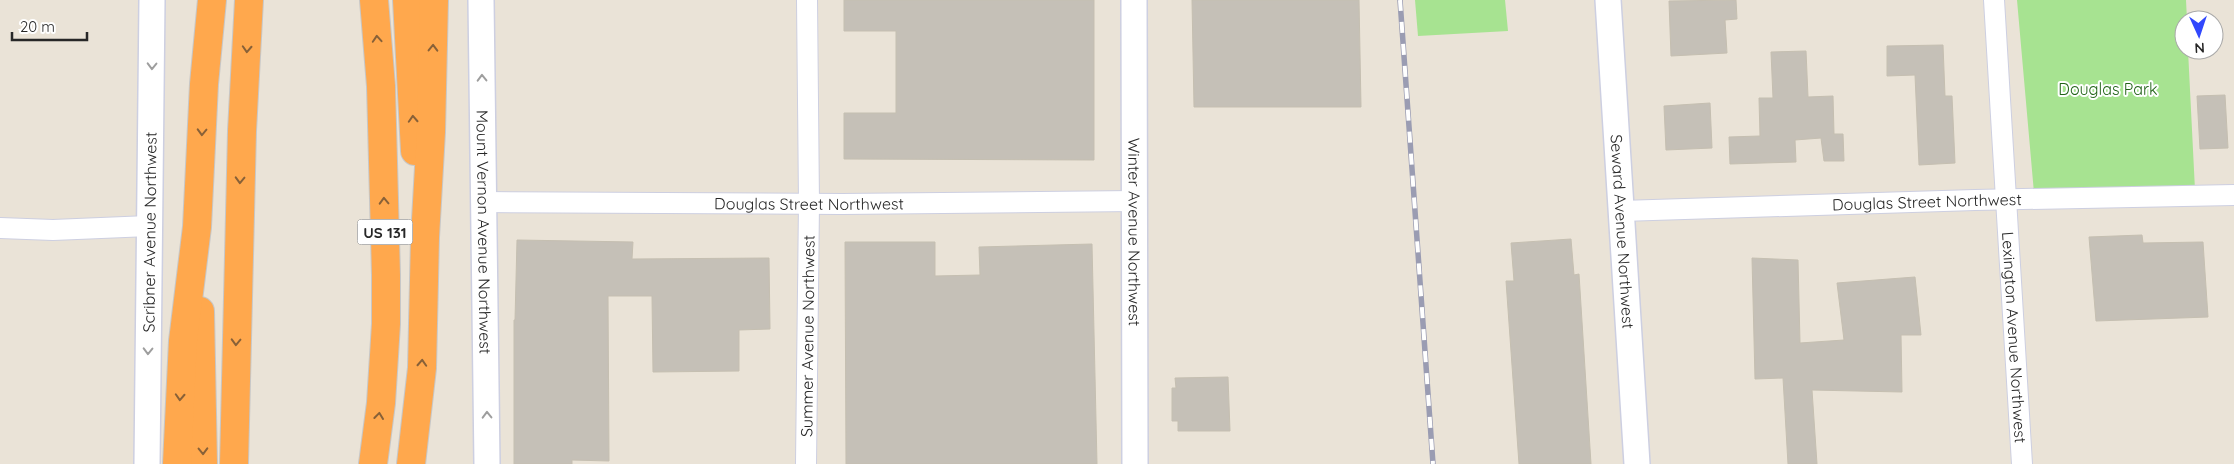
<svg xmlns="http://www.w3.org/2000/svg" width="2234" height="464" font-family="Quicksand,sans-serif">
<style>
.green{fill:#a7e391}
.building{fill:#c5c0b7;stroke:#c5bfb1}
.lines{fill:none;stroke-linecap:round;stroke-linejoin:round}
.minor-casing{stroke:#cdcfe1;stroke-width:22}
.tertiary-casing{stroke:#cdcfe1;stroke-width:28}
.motorway-casing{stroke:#c7c7c7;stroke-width:30}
.minor{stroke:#fff;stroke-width:20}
.tertiary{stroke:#fff;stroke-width:25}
.motorway{stroke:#ffa84d;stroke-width:28}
.rail-casing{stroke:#9a9cb2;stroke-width:5.5}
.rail{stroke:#fff;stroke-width:4;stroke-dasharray:11;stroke-linecap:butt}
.oneway{stroke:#886138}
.oneway2{stroke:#9e9e9e}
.labels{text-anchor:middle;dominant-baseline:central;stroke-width:4;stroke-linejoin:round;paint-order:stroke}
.shield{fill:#fff;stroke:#686868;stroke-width:1}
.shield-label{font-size:15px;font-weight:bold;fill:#272727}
.park-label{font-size:16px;fill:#216317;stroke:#fff}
.street-label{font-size:16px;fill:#272727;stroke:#fff}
</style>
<rect width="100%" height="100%" fill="#eae3d7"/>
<g class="green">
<path d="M1415 0H1505L1508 31 1418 36Z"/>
<path d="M2017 0H2186L2187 20H2184V50H2188L2195 190 2034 193Z"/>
</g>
<g class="building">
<path d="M844 0H1094V160L844 159V113H896V31H844Z"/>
<path d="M1192 0H1359L1361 107H1194Z"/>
<path d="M1736 0 1737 19 1725 20 1727 53 1671 56 1669 1Z"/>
<path d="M1943 45 1945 96H1952L1955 163 1919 165 1915 75 1887 76V46Z"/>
<path d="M1806 51 1808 97 1833 96 1834 134H1843L1844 161H1824L1821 138 1795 140 1796 162 1730 164 1729 137 1760 136 1759 98H1773L1771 52Z"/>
<path d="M2225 95 2228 148 2200 149 2197 96Z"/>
<path d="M1710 103 1712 148 1666 150 1664 106Z"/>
<path d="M2142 235 2143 243 2203 242 2208 317 2096 321 2089 237Z"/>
<path d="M1571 239 1574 275 1579 274 1591 464H1519L1506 281H1514L1511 243Z"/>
<path d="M517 240 633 242 632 259 769 258 770 329 739 330V371L653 372 652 296H608L609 461 572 460V464H514V320H515Z"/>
<path d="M845 242H935V276L980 275 979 247 1092 244 1097 464H846Z"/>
<path d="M1752 258 1798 260 1800 343 1844 340 1837 283 1915 277 1921 335H1901L1902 392 1812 390 1817 464H1788L1783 378 1755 379Z"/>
<path d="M1228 377 1230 431H1178V421H1172V388H1176L1175 378Z"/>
</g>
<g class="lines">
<defs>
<g id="minor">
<path id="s1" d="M1994 0 2022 464"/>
<path id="s2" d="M483 202 842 204 1135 201"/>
<path id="s3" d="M1621 211 1975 200 2234 195"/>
<path d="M0 228 53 230 149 226"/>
<path id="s4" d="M806 464 809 203 807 0"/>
</g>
<g id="tertiary">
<path id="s5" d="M481 0 487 464"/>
<path id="s6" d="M1134 0 1135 464"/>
<path id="s7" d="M1608 0 1637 464"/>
<path id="s8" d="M147 464 152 0"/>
</g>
<g id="motorway">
<path d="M407 0 415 151"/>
<path d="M200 311 203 464"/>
<path d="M177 464 183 341 197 227 204 84 212 0"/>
<path d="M234 464 242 131 249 0"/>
<path d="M373 464 381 403 386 324V275L381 86 374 0"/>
<path d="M411 464 422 368 425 237 431 132 434 0"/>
</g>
</defs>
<use href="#minor" class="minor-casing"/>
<use href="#tertiary" class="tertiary-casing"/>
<use href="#motorway" class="motorway-casing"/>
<use href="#minor" class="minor"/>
<use href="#tertiary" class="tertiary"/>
<use href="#motorway" class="motorway"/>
<defs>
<path id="rail" d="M1400 0 1433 464"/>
</defs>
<use href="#rail" class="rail-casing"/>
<use href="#rail" class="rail"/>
</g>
<defs><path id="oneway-chevron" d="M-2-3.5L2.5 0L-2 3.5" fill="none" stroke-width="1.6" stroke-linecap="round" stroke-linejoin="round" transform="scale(1.25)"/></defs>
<g class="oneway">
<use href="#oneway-chevron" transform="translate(377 39) rotate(-94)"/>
<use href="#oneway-chevron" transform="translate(433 48) rotate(-89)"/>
<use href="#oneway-chevron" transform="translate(247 49) rotate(93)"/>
<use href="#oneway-chevron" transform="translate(413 119) rotate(-93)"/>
<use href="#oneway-chevron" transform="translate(202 132) rotate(92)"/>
<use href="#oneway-chevron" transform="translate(240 180) rotate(92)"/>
<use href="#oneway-chevron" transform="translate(384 201) rotate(-92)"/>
<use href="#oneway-chevron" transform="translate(236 342) rotate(92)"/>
<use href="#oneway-chevron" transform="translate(422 363) rotate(-87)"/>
<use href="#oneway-chevron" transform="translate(180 397) rotate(93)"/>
<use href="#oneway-chevron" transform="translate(379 416) rotate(-83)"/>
<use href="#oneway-chevron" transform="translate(203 451) rotate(89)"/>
</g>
<g class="oneway2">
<use href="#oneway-chevron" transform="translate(152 66) rotate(91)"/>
<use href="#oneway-chevron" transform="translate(482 78) rotate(-91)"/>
<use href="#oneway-chevron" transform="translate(148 351) rotate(91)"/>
<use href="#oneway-chevron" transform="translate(487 415) rotate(-91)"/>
</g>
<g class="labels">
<rect class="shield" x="357.5" y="219.5" width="55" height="25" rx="4"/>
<g class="shield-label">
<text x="385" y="232">US 131</text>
</g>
<g class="park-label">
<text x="2108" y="89">Douglas Park</text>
</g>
<g class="street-label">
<text stroke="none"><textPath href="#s3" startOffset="306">Douglas Street Northwest</textPath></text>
<text stroke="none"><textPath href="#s2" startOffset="326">Douglas Street Northwest</textPath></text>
<text stroke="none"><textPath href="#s8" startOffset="232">Scribner Avenue Northwest</textPath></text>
<text stroke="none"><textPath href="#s5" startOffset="232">Mount Vernon Avenue Northwest</textPath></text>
<text stroke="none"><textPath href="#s6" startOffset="232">Winter Avenue Northwest</textPath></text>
<text stroke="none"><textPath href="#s7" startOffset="232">Seward Avenue Northwest</textPath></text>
<text stroke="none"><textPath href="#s4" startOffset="128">Summer Avenue Northwest</textPath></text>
<text stroke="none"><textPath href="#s1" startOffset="338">Lexington Avenue Northwest</textPath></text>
</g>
</g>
<g transform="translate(2199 35) rotate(177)"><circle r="24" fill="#ffffff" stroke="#a9a9a9"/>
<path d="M0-4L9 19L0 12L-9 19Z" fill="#3148fd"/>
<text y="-8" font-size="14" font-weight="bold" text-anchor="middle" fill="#272727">N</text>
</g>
<path d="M12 32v8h75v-8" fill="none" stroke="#272727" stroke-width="2.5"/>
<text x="20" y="32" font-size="15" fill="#272727" stroke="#ffffff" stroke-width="4" paint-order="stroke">20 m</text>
</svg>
